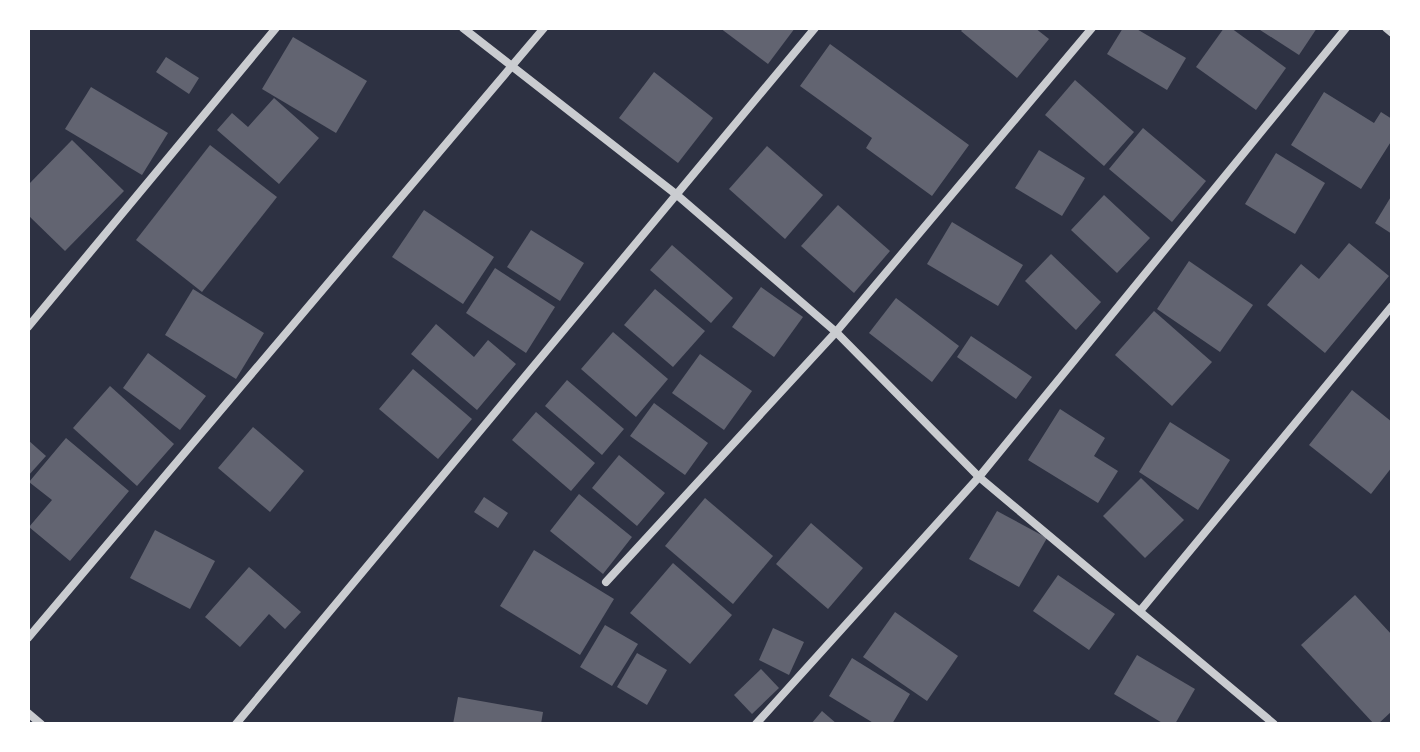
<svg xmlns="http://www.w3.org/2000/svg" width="1420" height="752" font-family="Inter,sans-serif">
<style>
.building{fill:#626471}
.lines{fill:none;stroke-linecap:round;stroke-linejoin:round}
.minor{stroke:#caccd0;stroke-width:8}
</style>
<rect width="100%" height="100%" fill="#2d3142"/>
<g class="building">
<path d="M720 28H795L768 64Z"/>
<path d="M964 28H1035L1049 39 1017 78 961 31Z"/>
<path d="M1123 28H1135L1186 58 1167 90 1107 54Z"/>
<path d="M1224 28H1231L1286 68 1256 110 1196 67Z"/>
<path d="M1257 28H1317L1299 55Z"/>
<path d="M293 37 367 81 336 133 262 89Z"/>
<path d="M830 44 969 145 932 196 866 148 872 138 800 86Z"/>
<path d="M166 57 199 78 189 94 156 72Z"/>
<path d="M654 72 713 118 678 163 619 118Z"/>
<path d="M1075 80 1134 132 1104 166 1045 115Z"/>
<path d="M91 87 168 133 142 175 65 129Z"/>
<path d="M1324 92 1374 123 1381 112 1392 119V140L1361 189 1291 145Z"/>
<path d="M274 98 319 138 279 184 217 130 232 113 248 127Z"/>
<path d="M1143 128 1206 181 1172 222 1109 169Z"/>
<path d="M72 140 124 191 65 251 28 215V185Z"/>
<path d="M210 145 277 197 202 292 136 240Z"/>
<path d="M767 146 823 195 785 239 729 189Z"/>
<path d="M1039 150 1085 178 1062 216 1015 188Z"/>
<path d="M1276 153 1325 183 1295 234 1245 204Z"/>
<path d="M1104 195 1150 238 1117 273 1071 230Z"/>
<path d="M1392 195V234L1375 223Z"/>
<path d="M838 205 890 251 854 293 801 246Z"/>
<path d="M424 210 494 257 463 304 392 257Z"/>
<path d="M952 222 1023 265 998 306 927 264Z"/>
<path d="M531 230 584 263 560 301 507 267Z"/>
<path d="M1349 243 1389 276 1325 353 1267 305 1301 264 1319 279Z"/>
<path d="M672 245 733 298 711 323 650 270Z"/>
<path d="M1051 254 1101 302 1076 330 1025 281Z"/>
<path d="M1189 261 1253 305 1220 352 1157 309Z"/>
<path d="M495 268 555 307 526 353 466 313Z"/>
<path d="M761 287 803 317 774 357 732 327Z"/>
<path d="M193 289 264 333 236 379 165 335Z"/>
<path d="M655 289 705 331 673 367 624 325Z"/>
<path d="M896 298 959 346 932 382 869 333Z"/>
<path d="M1154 311 1212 362 1172 406 1115 355Z"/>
<path d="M436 324 474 357 488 340 516 364 477 410 411 354Z"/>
<path d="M613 332 668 379 636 417 581 369Z"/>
<path d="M971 336 1032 377 1016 399 957 357Z"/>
<path d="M148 353 206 396 180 430 123 388Z"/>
<path d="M700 354 752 391 724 430 672 393Z"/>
<path d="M413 369 472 419 438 459 379 409Z"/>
<path d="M567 380 624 429 602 455 545 406Z"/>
<path d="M110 386 174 444 137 486 73 428Z"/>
<path d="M1352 390 1392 422V467L1371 494 1309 445Z"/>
<path d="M654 403 708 443 685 475 630 436Z"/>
<path d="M1060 409 1105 438 1094 456 1118 471 1098 503 1028 460Z"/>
<path d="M536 412 595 463 571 491 512 440Z"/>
<path d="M1170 422 1230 460 1198 510 1139 472Z"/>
<path d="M253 427 304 471 270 512 218 468Z"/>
<path d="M66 438 129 491 70 561 29 527 52 500 29 482Z"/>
<path d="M28 440 46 456 28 476Z"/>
<path d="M619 455 665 493 637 526 592 488Z"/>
<path d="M1141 478 1184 520 1145 558 1103 516Z"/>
<path d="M579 494 632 537 603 574 550 531Z"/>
<path d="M484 497 508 513 498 528 474 512Z"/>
<path d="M705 498 773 556 733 604 665 546Z"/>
<path d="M997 511 1047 538 1019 587 969 559Z"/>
<path d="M811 523 863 568 828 609 776 564Z"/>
<path d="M155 530 215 561 190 609 130 578Z"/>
<path d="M534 550 614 599 580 655 500 606Z"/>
<path d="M673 563 732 615 690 664 630 613Z"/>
<path d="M249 567 301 612 285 629 269 614 240 647 205 617Z"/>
<path d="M1058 575 1115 614 1089 650 1033 611Z"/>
<path d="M1355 595 1392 635V711L1378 724H1374L1301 645Z"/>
<path d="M895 612 958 656 927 701 863 657Z"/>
<path d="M605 625 638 644 612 686 580 667Z"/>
<path d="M773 628 804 642 789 675 759 660Z"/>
<path d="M637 653 667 670 647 705 617 687Z"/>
<path d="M1137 655 1195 689 1175 724H1164L1114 694Z"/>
<path d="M852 658 910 694 892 724H875L829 696Z"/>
<path d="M761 669 779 688 752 714 734 695Z"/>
<path d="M458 697 543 712 541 724H453Z"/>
<path d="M822 711 837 724H811Z"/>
</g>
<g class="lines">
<g class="minor">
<path d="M463 28 677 195 836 332 979 477 1274 724"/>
<path d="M1386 28 1392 33"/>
<path d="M28 327 276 28"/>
<path d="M606 582 836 332 1092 28"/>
<path d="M1140 611 1392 306"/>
<path d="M28 638 544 28"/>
<path d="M28 713 41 724"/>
<path d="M236 724 815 28"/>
<path d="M756 724 979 477 1346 28"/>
</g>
</g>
<rect width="1420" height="752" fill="none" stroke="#ffffff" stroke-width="60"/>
</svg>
